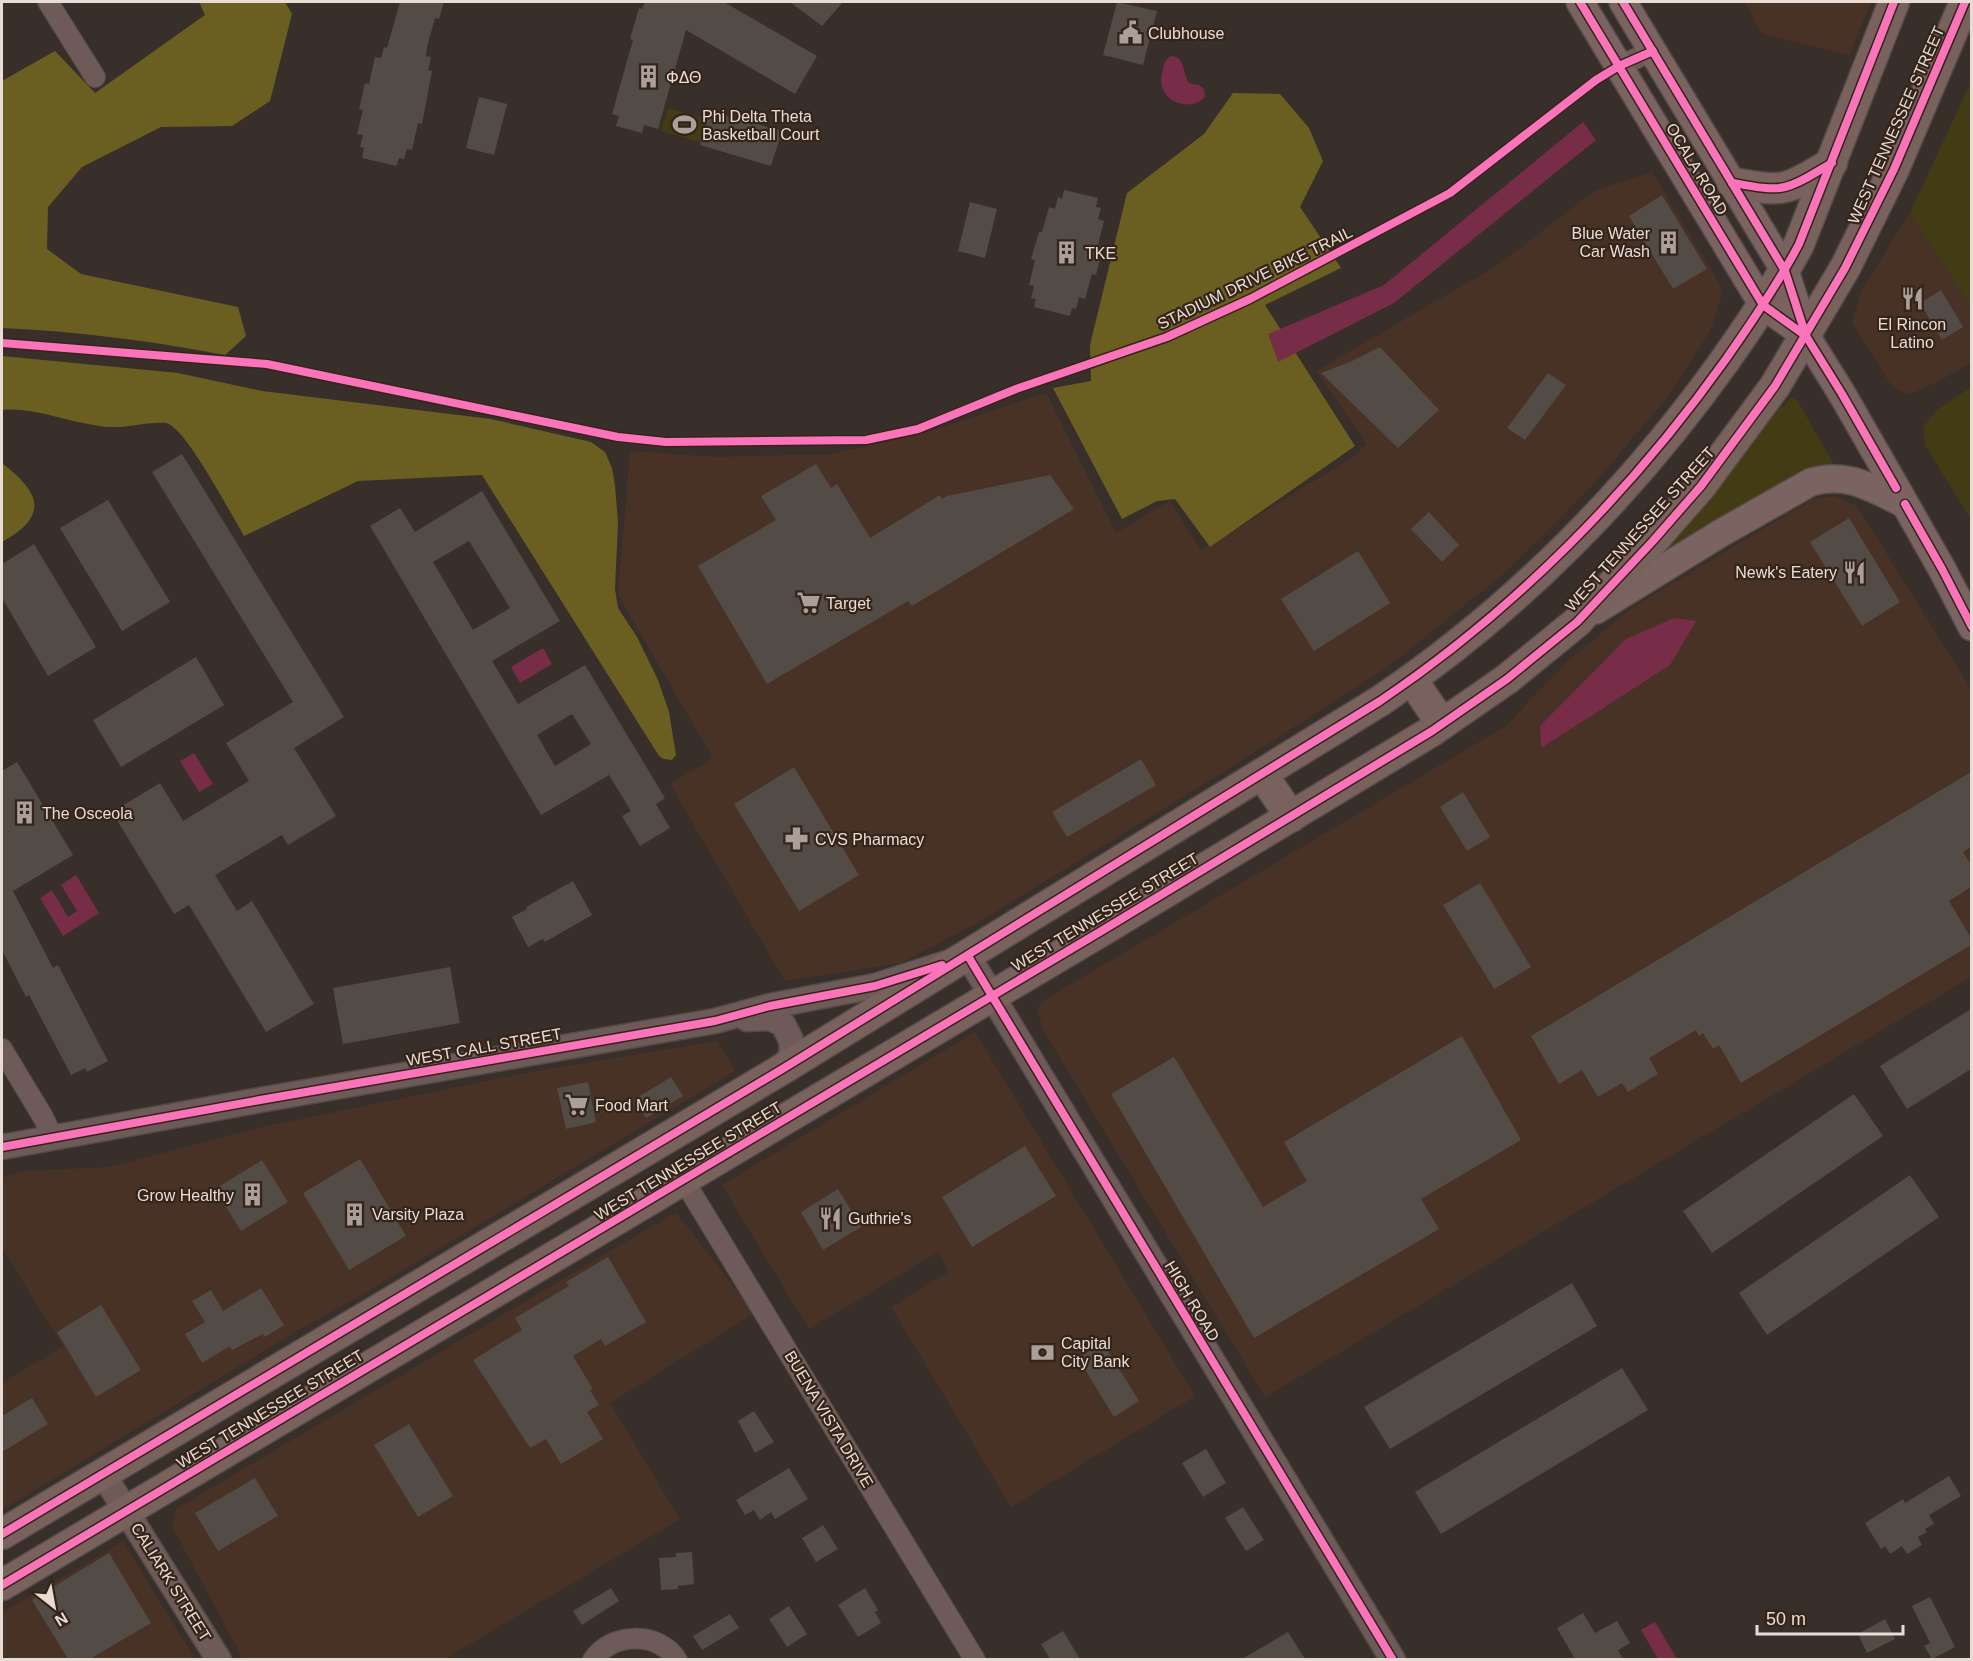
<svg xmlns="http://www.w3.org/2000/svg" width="1973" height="1661" font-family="Helvetica,sans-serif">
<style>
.built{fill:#483226}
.green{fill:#433b14}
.forest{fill:#6a5f20}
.water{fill:#772d48}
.building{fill:#534b45;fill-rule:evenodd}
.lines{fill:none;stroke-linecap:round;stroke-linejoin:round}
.minor-casing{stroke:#534c47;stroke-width:22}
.tertiary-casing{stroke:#534c47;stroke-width:27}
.secondary-casing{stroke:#534c47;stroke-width:30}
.primary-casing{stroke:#534c47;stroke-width:33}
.minor{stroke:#6e5a58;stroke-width:20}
.tertiary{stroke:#6e5a58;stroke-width:24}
.secondary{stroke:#7a6361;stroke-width:27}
.primary{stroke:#79615e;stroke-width:30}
.cycleway-casing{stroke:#35241a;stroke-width:11}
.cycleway{stroke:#fb73b8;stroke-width:8}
.labels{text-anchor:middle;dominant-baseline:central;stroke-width:4.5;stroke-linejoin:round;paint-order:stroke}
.poi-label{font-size:16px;fill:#e8dcd5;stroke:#35241a;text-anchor:start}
.street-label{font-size:16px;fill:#e8dcd5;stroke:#35241a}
</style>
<rect width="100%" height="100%" fill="#392f2a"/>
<g class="built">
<path d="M1744 2H1871L1849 55 1763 34Z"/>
<path d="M1652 172 1722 288 1720 303 1710 331 1665 400 1597 480 1554 525 1502 575 1389 666 1225 771 979 922 901 963 785 981 670 784 713 758 618 595 630 451 717 457 831 454 921 434 1046 393 1116 533 1170 501 1201 551 1353 457 1367 444 1316 371 1498 265 1596 190Z"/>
<path d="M1910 213 1971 307V362L1943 379 1908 395 1891 385 1852 322 1862 290Z"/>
<path d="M1835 496 1857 506 1971 689V977L1265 1397 1045 1033 1037 1011 1041 1002 1506 726 1567 662 1630 609 1813 499Z"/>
<path d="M975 1032 1195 1396 1011 1507 891 1307 949 1272 938 1252 809 1329 722 1185Z"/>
<path d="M717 1041 735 1071 358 1297 295 1332 2 1510V1383L63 1346 2 1248V1177L26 1171 110 1167 257 1128 531 1072Z"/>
<path d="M676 1212 754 1313 610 1403 680 1519 445 1659H243L172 1526 176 1509Z"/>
<path d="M123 1542 195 1659H2V1613Z"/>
</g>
<g class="green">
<path d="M1971 82 1972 307H1971L1910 213Z"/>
<path d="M668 108 707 119 700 142 661 131Z"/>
<path d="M1971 387V520L1925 445 1923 427 1937 410Z"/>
<path d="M1790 397 1797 400 1832 461V469L1664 553 1743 457 1781 402 1784 407Z"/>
</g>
<g class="forest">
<path d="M199 2H285L292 14 270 101 232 126 161 127 82 167 48 207 47 249 81 274 238 307 246 336 225 355C151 341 76 331 2 328V81L55 51 95 93 205 15Z"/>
<path d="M1233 93 1280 94 1309 128 1323 161 1300 207 1341 268 1265 305 1355 446 1210 547 1175 499 1157 501 1122 519 1053 388 1091 381 1090 345 1127 193 1204 134Z"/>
<path d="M2 356 178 373 262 391 491 419 591 442 605 452 612 468 615 486 618 522 615 589 618 608 637 637 658 680 669 712 676 755 672 760 664 759 659 756 482 475 358 481 244 536C232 516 185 426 166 423 147 421 129 428 110 427 103 427 95 425 88 424 58 419 32 407 2 410Z"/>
<path d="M2 463C40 493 50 515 2 542Z"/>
</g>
<g class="water">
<path d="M1171 56C1186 57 1182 73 1189 83L1199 85 1204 89 1205 96C1196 112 1155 105 1162 73 1164 65 1164 60 1171 56Z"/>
<path d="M1583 122 1596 140 1394 303 1278 362 1268 334 1384 285Z"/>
<path d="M1674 618 1696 621 1670 665 1541 748 1540 726 1626 639Z"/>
<path d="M543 648 552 664 520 683 511 667Z"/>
<path d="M194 753 213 784 199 792 180 761Z"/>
<path d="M76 875 99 913 63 936 40 898 52 890 68 917 77 911 61 885Z"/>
<path d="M1655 1622 1677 1659H1658L1641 1630Z"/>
</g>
<g class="building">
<path d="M400 2H444L439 19 435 18 427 47 426 56 431 57 428 70 432 71 422 124 418 123 412 150 407 149 404 159 399 158 396 166 362 158 364 148 360 147 363 135 357 134 363 110 359 109 365 83 369 84 375 57 381 58 384 47 387 48Z"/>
<path d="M645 2H724L817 56 795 94 686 30 658 129 644 125 642 133 616 126 619 116 612 114 633 40 630 39 639 8 642 9Z"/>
<path d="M790 2H843L822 26Z"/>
<path d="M1117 2 1157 11 1143 65 1103 55Z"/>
<path d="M479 97 507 104 494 155 466 148Z"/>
<path d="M710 111 782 131 771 166 700 145Z"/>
<path d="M1064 190 1098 198 1096 207 1101 208 1098 219 1104 221 1098 245 1103 246 1096 275 1092 274 1085 299 1079 297 1076 309 1072 308 1070 316 1034 307 1036 299 1031 298 1034 286 1029 285 1035 260 1031 259 1039 232H1042L1049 207 1055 209 1058 197 1062 199Z"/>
<path d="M1662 195 1707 269 1673 289 1629 216Z"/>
<path d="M970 202 997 209 985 258 958 251Z"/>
<path d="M1941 290 1963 327 1942 340 1920 303Z"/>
<path d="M1380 347 1439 410 1398 448 1321 373 1352 361Z"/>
<path d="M1548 373 1566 385 1525 440 1507 428Z"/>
<path d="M182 454 344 717 294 748 336 816 288 845 282 835 215 875 237 911 252 901 314 1004 266 1032 189 905 174 914 112 812 160 783 183 821 249 781 226 743 293 702 152 472Z"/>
<path d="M816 464 831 488 837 484 870 538 940 495 942 499 947 496 1050 475 1074 509 912 606 908 601 767 684 698 566 776 520 761 496Z"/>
<path d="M482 491 560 621 492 661 518 704 585 665 665 798 656 804 670 828 640 846 622 816 631 811 609 775 541 815 370 526 400 508 415 532ZM469 541 510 608 473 630 433 562ZM572 714 591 744 555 766 537 735Z"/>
<path d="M108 500 170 602 122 631 60 528Z"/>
<path d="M1429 512 1459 545 1442 562 1411 529Z"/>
<path d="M1849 518 1900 602 1862 626 1810 542Z"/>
<path d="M34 544 96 647 48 676 2 598V564Z"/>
<path d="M1358 551 1390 603 1314 651 1281 599Z"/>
<path d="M196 657 224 705 121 767 93 720Z"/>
<path d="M1141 759 1156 785 1067 837 1052 812Z"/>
<path d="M17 762 73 855 13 891 53 968 58 965 108 1061 87 1072 85 1068 71 1075 29 995 26 997 2 950V771Z"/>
<path d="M794 767 859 875 799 911 734 804Z"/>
<path d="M1971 772V847L1963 852 1971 865V887L1949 901 1971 938V945L1741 1083 1719 1045 1713 1049 1703 1033 1699 1036 1696 1030 1649 1058 1658 1074 1628 1092 1622 1083 1598 1097 1582 1070 1559 1084 1531 1036Z"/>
<path d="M1463 792 1490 837 1467 851 1440 807Z"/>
<path d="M573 881 592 915 545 942 543 939 528 947 512 917 527 909 526 907Z"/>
<path d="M1480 883 1531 967 1494 989 1443 905Z"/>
<path d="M450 967 460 1023 343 1044 333 988Z"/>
<path d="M1971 1009V1069L1907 1109 1880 1066Z"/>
<path d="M1462 1036 1521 1140 1421 1199 1439 1229 1254 1338 1111 1094 1174 1057 1263 1207 1307 1181 1284 1142Z"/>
<path d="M671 1077 683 1096 646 1118 635 1099Z"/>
<path d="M588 1082 596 1122 566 1129 557 1088Z"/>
<path d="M1854 1094 1883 1136 1712 1253 1683 1211Z"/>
<path d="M1025 1146 1056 1196 972 1247 942 1197Z"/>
<path d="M360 1159 406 1236 349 1270 303 1193Z"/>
<path d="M262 1160 288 1202 241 1231 215 1189Z"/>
<path d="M1910 1175 1939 1217 1767 1335 1739 1293Z"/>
<path d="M838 1189 861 1227 823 1250 801 1212Z"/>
<path d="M608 1257 646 1322 605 1346 601 1339 573 1356 593 1389 590 1390 599 1405 587 1412 603 1439 561 1464 546 1439 530 1448 473 1360 522 1330 515 1318 569 1286 566 1282Z"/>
<path d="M1572 1283 1597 1326 1390 1449 1364 1407Z"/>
<path d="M261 1288 284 1325 265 1337 263 1334 232 1350 230 1346 202 1363 185 1334 205 1322 192 1301 211 1290 223 1311Z"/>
<path d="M101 1305 141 1370 96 1397 57 1332Z"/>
<path d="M1103 1343 1139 1401 1114 1417 1078 1358Z"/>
<path d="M1622 1368 1648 1410 1441 1534 1415 1492Z"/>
<path d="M32 1398 48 1424 2 1452V1416Z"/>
<path d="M754 1411 774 1442 755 1453 738 1421Z"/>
<path d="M409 1424 453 1496 418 1517 374 1445Z"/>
<path d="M1206 1449 1226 1483 1203 1497 1182 1463Z"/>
<path d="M789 1468 808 1499 775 1519 771 1512 760 1520 754 1510 745 1515 736 1500Z"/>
<path d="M1949 1476 1961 1496 1929 1515 1934 1524 1925 1529 1927 1532 1918 1537 1922 1545 1907 1554 1902 1546 1890 1554 1885 1546 1881 1549 1865 1523 1903 1499 1905 1503Z"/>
<path d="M255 1478 278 1516 218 1551 195 1513Z"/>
<path d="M1243 1507 1264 1540 1246 1551 1225 1518Z"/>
<path d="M823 1525 838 1549 816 1562 802 1538Z"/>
<path d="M692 1552 694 1584 678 1586V1589L661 1590 659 1558 676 1557V1553Z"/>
<path d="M109 1553 151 1623 90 1659H68L32 1600Z"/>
<path d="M611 1588 619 1601 582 1625 573 1611Z"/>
<path d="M865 1588 878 1610 875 1612 881 1623 858 1637 838 1605Z"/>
<path d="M1930 1597 1955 1647 1932 1659 1924 1646 1930 1643 1912 1606Z"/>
<path d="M789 1606 807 1634 787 1647 769 1619Z"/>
<path d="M1583 1613 1595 1633 1617 1621 1630 1643 1618 1650 1623 1659H1575L1557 1628Z"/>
<path d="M730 1614 739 1628 702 1650 693 1636Z"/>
<path d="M1885 1619 1895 1639 1867 1653 1858 1634Z"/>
<path d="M1063 1631 1080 1659H1050L1041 1644Z"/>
<path d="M1288 1632 1305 1659H1242Z"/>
</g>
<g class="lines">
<defs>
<g id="minor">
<path d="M48 2 95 77"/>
<path d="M1619 66 1653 51"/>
<path d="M2 1049 43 1117 53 1138"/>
<path d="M683 1179 975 1660"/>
<path d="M593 1660C611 1632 659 1631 677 1660"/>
</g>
<g id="tertiary">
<path d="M747 1019 770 1018 783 1024 791 1040 792 1052 784 1068"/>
<path d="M2 1147 260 1100 715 1021 770 1006 875 986 968 956 1393 1660"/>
<path d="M103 1474 219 1660"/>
</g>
<g id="secondary">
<path d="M1580 2 1763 305 1806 336"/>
<path d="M1623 2 1785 271 1806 336 1842 394 1896 488 1942 569 1972 627"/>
<path d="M1596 610 1721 533 1811 482C1848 471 1873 489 1905 504"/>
</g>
<g id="primary">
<path d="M1732 183C1748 185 1769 191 1785 187 1802 183 1817 171 1832 163"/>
<path d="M1412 680 1442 724"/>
<path d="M1262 774 1291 817"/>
<path d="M2 1534 784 1068 1380 701C1515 610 1632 491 1726 359 1752 322 1778 284 1799 244L1894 2"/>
<path d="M2 1585 1103 930 1432 731 1507 679 1577 622 1652 542 1701 486 1775 386 1845 268 1894 169 1965 2"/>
</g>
</defs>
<use href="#minor" class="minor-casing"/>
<use href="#tertiary" class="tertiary-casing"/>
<use href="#secondary" class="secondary-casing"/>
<use href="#primary" class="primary-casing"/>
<use href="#minor" class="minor"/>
<use href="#tertiary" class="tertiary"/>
<use href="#secondary" class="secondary"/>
<use href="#primary" class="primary"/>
<defs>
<g id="cycleway">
<path d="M1580 2 1763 305 1806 336"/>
<path d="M1623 2 1785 271 1806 336 1842 394 1896 488"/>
<path d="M1732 183C1748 185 1769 191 1785 187 1802 183 1817 171 1832 163"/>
<path d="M2 343 267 364 618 437 666 442 866 440 918 429 1016 389 1167 337 1250 299 1450 193 1596 80 1619 66 1653 51"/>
<path d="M1905 504 1942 569 1972 627"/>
<path d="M968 956 1393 1660"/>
<path d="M2 1147 260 1100 715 1021 770 1006 875 986 942 965"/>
<path d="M2 1534 784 1068 1380 701C1515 610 1632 491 1726 359 1752 322 1778 284 1799 244L1894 2"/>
<path d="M2 1585 1103 930 1432 731 1507 679 1577 622 1652 542 1701 486 1775 386 1845 268 1894 169 1965 2"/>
</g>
</defs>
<use href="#cycleway" class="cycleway-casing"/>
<use href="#cycleway" class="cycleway"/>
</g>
<defs>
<symbol id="civic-bare" viewBox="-9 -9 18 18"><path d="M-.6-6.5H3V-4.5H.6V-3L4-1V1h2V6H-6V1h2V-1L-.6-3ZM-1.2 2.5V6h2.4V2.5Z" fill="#ab9f99" stroke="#35241a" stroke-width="2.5" paint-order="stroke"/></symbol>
<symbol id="building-bare" viewBox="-9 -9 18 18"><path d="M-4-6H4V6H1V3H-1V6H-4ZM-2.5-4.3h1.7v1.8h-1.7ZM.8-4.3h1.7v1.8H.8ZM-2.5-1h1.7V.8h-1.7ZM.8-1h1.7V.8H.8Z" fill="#ab9f99" stroke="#35241a" stroke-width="2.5" paint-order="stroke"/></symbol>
<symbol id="stadium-bare" viewBox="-9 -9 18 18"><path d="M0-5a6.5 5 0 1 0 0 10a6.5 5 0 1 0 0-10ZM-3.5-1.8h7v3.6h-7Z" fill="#ab9f99" stroke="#35241a" stroke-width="2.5" paint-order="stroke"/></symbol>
<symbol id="restaurant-bare" viewBox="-9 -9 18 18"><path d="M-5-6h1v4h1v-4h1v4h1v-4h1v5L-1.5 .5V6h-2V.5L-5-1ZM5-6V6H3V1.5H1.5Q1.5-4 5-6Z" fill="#ab9f99" stroke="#35241a" stroke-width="2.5" paint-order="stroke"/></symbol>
<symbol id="supermarket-bare" viewBox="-9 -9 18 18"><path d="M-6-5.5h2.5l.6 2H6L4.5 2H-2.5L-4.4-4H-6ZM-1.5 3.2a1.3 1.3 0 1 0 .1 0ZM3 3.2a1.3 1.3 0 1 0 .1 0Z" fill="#ab9f99" stroke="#35241a" stroke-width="2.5" paint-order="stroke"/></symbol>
<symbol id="pharmacy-bare" viewBox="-9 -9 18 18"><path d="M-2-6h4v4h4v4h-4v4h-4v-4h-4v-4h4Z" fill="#ab9f99" stroke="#35241a" stroke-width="2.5" paint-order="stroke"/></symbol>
<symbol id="bank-bare" viewBox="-9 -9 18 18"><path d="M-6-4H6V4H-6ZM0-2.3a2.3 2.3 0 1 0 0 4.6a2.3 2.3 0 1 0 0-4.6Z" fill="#ab9f99" stroke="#35241a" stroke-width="2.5" paint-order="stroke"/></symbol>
</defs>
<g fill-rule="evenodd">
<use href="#civic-bare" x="1114" y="16" width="33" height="33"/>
<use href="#building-bare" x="632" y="60" width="33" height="33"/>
<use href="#stadium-bare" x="668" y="108" width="33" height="33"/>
<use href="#building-bare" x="1652" y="226" width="33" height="33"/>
<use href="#building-bare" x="1050" y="236" width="33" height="33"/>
<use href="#restaurant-bare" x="1896" y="282" width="33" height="33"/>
<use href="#restaurant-bare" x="1838" y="556" width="33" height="33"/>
<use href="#supermarket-bare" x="792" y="586" width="33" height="33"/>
<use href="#building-bare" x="8" y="796" width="33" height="33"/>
<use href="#pharmacy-bare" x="780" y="822" width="33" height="33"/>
<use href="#supermarket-bare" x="560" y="1088" width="33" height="33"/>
<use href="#building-bare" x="236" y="1178" width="33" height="33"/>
<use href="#building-bare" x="338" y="1198" width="33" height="33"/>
<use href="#restaurant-bare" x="814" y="1202" width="33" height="33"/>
<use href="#bank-bare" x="1026" y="1336" width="33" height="33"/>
</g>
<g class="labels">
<g class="poi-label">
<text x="1148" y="33">Clubhouse</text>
<text x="666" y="77">ΦΔΘ</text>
<text x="702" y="116">Phi Delta Theta<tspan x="702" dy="18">Basketball Court</tspan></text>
<text x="1650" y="233" text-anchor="end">Blue Water<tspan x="1650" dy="18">Car Wash</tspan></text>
<text x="1085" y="253">TKE</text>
<text x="1912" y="324" text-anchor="middle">El Rincon<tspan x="1912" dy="18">Latino</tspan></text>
<text x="1837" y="572" text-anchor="end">Newk's Eatery</text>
<text x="826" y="603">Target</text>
<text x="42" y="813">The Osceola</text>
<text x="815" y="839">CVS Pharmacy</text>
<text x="595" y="1105">Food Mart</text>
<text x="234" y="1195" text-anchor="end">Grow Healthy</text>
<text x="372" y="1214">Varsity Plaza</text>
<text x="848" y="1218">Guthrie's</text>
<text x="1061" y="1343">Capital<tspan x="1061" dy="18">City Bank</tspan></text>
</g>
<g class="street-label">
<text transform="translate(1896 125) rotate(-66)">WEST TENNESSEE STREET</text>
<text transform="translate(1697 169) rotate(59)">OCALA ROAD</text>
<text transform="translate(1255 278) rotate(-26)">STADIUM DRIVE BIKE TRAIL</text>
<text transform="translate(1640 529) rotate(-48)">WEST TENNESSEE STREET</text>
<text transform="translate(1105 912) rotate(-31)">WEST TENNESSEE STREET</text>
<text transform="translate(484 1047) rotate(-10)">WEST CALL STREET</text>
<text transform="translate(688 1161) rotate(-31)">WEST TENNESSEE STREET</text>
<text transform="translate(1192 1301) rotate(59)">HIGH ROAD</text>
<text transform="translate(270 1409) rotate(-31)">WEST TENNESSEE STREET</text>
<text transform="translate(829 1419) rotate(59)">BUENA VISTA DRIVE</text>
<text transform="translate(171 1582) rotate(58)">CALIARK STREET</text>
</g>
</g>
<rect width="1973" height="1661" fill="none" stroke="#e8dcd5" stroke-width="6"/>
<g transform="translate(54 1607) rotate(149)" stroke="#35241a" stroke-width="4.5" paint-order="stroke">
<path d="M0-4.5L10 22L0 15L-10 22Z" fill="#e8dcd5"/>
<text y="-9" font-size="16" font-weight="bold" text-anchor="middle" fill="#e8dcd5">N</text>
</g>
<path d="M1757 1625v9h146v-9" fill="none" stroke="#e8dcd5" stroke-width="3"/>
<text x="1766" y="1625" font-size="18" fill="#e8dcd5" stroke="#35241a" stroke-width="4.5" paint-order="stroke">50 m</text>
</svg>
